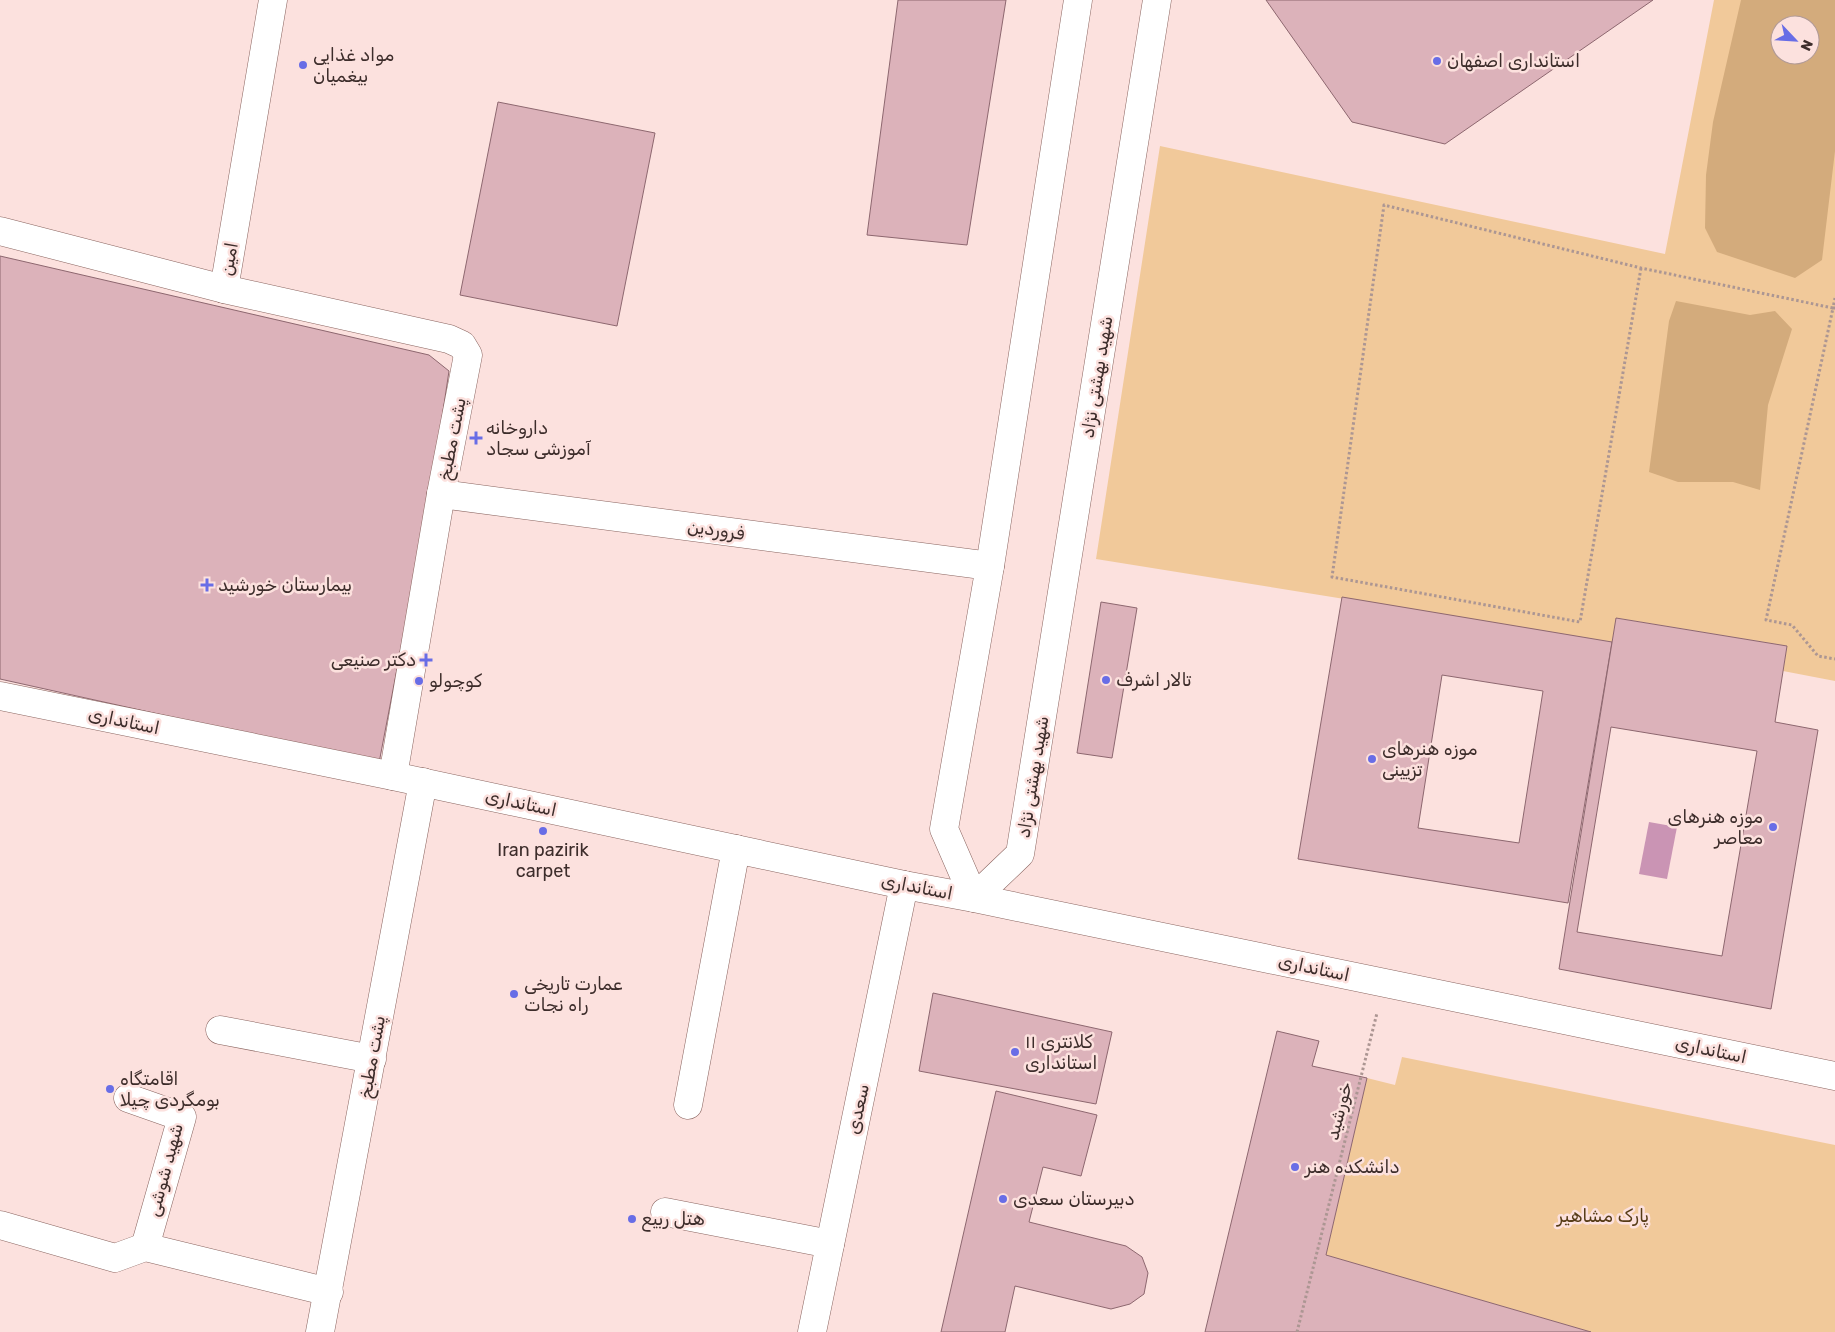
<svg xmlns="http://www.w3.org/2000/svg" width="1835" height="1332" font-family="Rubik,Vazirmatn,sans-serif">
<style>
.green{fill:#f1c99a;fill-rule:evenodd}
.forest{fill:#d3ab7c;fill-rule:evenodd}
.water{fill:#ca94b4}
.building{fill:#dcb2ba;stroke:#8d676f;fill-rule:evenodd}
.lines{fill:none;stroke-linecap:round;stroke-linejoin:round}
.street-casing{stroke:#8a6560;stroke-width:29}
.secondary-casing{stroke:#8a6560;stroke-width:29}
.path{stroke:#ac9693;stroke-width:3;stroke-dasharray:2.5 2.5;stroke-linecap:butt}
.street{stroke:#fff;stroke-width:28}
.secondary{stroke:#fff;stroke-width:28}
.poi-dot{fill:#686de6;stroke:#fce1de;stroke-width:2}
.labels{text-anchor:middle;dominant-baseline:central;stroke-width:5;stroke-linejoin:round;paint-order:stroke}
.poi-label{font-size:18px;fill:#3d2d2b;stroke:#fce1de;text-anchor:start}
.street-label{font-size:18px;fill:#3d2d2b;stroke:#fce1de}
.park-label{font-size:18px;fill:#563b16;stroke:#fce1de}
</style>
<rect width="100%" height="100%" fill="#fce1de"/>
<g class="green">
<path d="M1714 0H1835V681L1783 671 1787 646 1617 618 1612 642 1096 559 1160 146 1665 254ZM1780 25H1810V55H1780Z"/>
<path d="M1402 1057 1835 1145V1332H1591L1326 1255 1367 1078 1395 1085Z"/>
</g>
<g class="forest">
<path d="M1741 0H1835V151L1822 260 1795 278 1717 252 1705 228 1706 175 1713 122ZM1780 25H1810V55H1780Z"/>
<path d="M1676 301 1750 315 1775 311 1792 329 1768 405 1760 490 1733 482H1678L1649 472 1669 321Z"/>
</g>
<path class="water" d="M1649 822 1677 827 1667 879 1639 874Z"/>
<g class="building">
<path d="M898 0H1006L967 245 867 235Z"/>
<path d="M1266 0H1653L1445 144 1352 122Z"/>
<path d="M498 102 655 133 617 326 460 295Z"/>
<path d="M0 256 429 355 449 371 431 491 379 763 0 679Z"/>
<path d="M1342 597 1612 642 1568 903 1298 859ZM1442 675 1543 691 1519 843 1418 828Z"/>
<path d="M1101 602 1137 608 1112 758 1077 753Z"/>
<path d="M1616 618 1787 646 1775 722 1818 730 1771 1009 1559 969ZM1611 727 1757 751 1722 956 1577 932Z"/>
<path d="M933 993 1112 1032 1096 1104 919 1071Z"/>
<path d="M1277 1031 1319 1041 1312 1066 1367 1078 1326 1255 1591 1332H1205Z"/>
<path d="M996 1091 1097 1115 1081 1176 1043 1167 1029 1222 1126 1246 1142 1257 1148 1273 1144 1294 1130 1304 1111 1309 1015 1286 1005 1332H941Z"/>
</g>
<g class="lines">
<defs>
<g id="street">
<path d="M0 231 224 289 449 339 462 345 468 355 441 494 393 776"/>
<path d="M224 289 273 0"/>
<path d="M441 494 990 566"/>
<path d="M220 1030 372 1059"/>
<path d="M128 1098 182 1117 145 1247"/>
<path d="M688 1105 736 849"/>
<path d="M665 1212 830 1244"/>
<path d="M0 1225 115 1258 145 1247 329 1292"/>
<path d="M320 1332 423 782"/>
<path d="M812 1332 904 885"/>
</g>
<g id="secondary">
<path d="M1078 0 990 566 944 829 974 898 1020 854 1157 0"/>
<path d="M0 696 393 776 904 885 974 898 1835 1076"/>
</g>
</defs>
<use href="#street" class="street-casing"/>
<use href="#secondary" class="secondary-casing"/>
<g class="path">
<path d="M1641 268 1580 622 1332 577 1384 205 1641 268 1833 308 1766 620 1792 625 1818 656 1835 659"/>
<path d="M1835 308H1833L1835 298"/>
<path d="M1297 1332 1377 1013"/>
</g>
<use href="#street" class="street"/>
<use href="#secondary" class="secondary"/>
</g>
<g class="poi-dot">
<circle cx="1437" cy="61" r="5"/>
<circle cx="303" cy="65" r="5"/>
<path d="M473.5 430.5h5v5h5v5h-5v5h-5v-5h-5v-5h5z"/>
<path d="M204.5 577.5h5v5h5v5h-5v5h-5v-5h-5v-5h5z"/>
<path d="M423.5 652.5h5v5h5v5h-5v5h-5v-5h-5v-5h5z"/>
<circle cx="1106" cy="680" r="5"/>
<circle cx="419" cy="681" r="5"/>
<circle cx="1372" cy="759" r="5"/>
<circle cx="1773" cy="827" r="5"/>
<circle cx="543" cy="831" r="5"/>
<circle cx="514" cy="994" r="5"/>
<circle cx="1015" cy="1052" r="5"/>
<circle cx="110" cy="1089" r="5"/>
<circle cx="1295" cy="1167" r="5"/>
<circle cx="1003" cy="1199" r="5"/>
<circle cx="632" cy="1219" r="5"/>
</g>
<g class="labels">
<g class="poi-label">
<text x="313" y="55">مواد غذایی<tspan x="313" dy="21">بیغمیان</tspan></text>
<text x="1447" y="61">استانداری اصفهان</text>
<text x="486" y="428">داروخانه<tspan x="486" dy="21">آموزشی سجاد</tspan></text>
<text x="218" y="585">بیمارستان خورشید</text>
<text x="416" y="660" text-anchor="end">دکتر صنیعی</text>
<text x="1116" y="680">تالار اشرف</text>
<text x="429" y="681">کوچولو</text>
<text x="1382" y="749">موزه هنرهای<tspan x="1382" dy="21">تزیینی</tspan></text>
<text x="1763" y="817" text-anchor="end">موزه هنرهای<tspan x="1763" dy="21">معاصر</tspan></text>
<text x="543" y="850" text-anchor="middle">Iran pazirik<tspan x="543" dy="21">carpet</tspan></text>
<text x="524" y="984">عمارت تاریخی<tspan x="524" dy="21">راه نجات</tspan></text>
<text x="1025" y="1042">کلانتری ۱۱<tspan x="1025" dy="21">استانداری</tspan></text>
<text x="120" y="1079">اقامتگاه<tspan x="120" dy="21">بومگردی چیلا</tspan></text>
<text x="1305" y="1167">دانشکده هنر</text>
<text x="1013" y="1199">دبیرستان سعدی</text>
<text x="642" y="1219">هتل ربیع</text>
</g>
<g class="street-label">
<text transform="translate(229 259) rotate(-80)">امین</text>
<text transform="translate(1097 377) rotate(-81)">شهید بهشتی نژاد</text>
<text transform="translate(452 439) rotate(-79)">پشت مطبخ</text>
<text transform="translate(716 530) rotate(8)">فروردین</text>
<text transform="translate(124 721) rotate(12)">استانداری</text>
<text transform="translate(1033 777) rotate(-81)">شهید بهشتی نژاد</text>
<text transform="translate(521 803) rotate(12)">استانداری</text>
<text transform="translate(917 887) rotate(11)">استانداری</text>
<text transform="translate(1314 968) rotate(12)">استانداری</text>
<text transform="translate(1711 1050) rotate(12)">استانداری</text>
<text transform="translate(372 1057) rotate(-80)">پشت مطبخ</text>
<text transform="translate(858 1109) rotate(-78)">سعدی</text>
<text transform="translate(1339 1111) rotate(-76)">خورشید</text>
<text transform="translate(165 1170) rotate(-75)">شهید شوشی</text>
</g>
<g class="park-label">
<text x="1603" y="1216">پارک مشاهیر</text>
</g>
</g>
<g transform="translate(1795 40) rotate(115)"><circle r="24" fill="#fce1de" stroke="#b09996"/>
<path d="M0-4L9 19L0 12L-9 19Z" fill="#686de6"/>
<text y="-8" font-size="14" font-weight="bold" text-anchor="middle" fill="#3d2d2b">N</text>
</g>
</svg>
